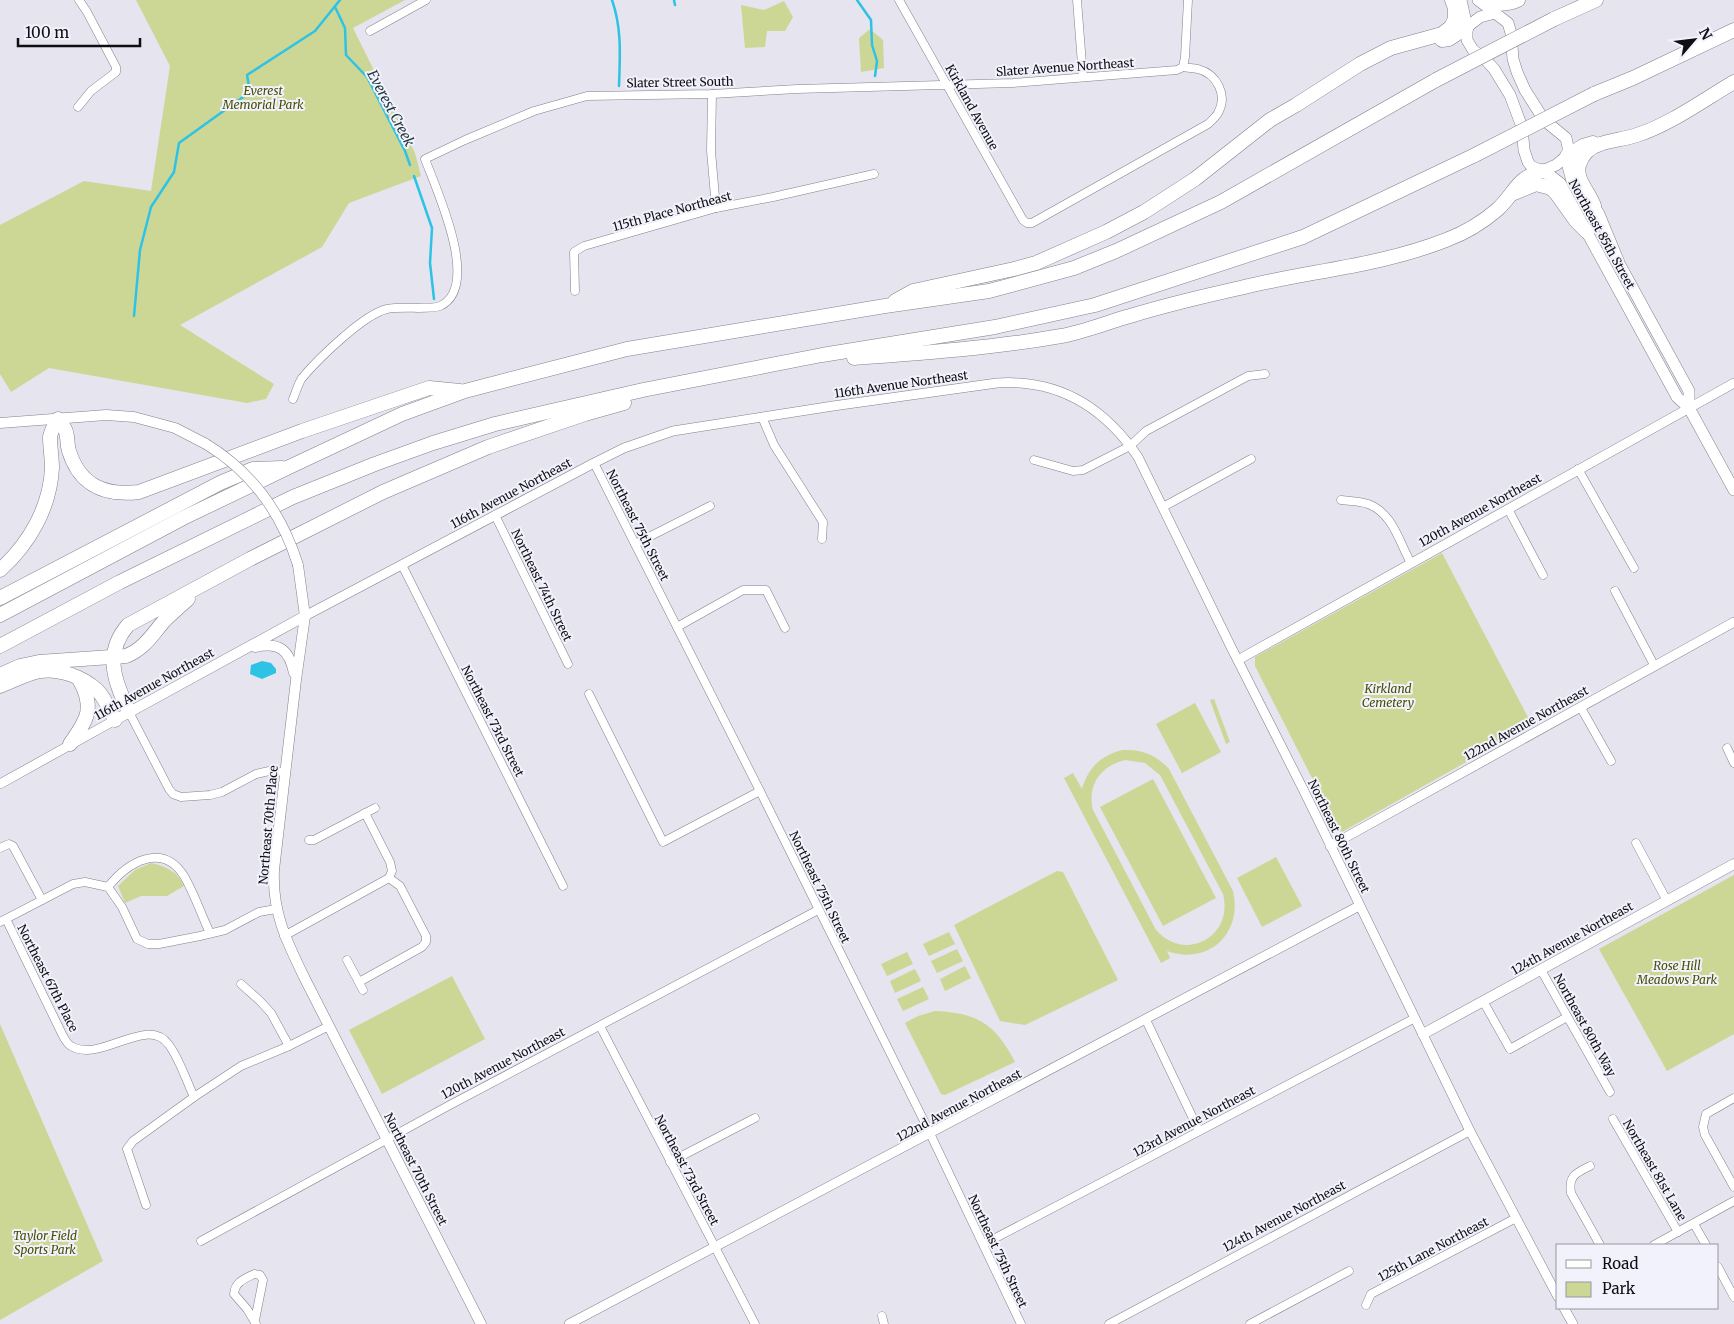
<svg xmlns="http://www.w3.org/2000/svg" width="1734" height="1324" font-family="Merriweather,serif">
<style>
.green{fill:#ccd795;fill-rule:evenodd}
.water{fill:#2ec3e5}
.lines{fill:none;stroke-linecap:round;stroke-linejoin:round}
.stream{stroke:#2ec3e5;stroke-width:2.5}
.minor-casing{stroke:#81818a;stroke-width:9}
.tertiary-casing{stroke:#81818a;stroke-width:10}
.secondary-casing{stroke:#81818a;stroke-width:11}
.primary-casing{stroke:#81818a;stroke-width:12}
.motorway-casing{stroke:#81818a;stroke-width:15}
.minor{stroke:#fff;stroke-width:8}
.tertiary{stroke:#fff;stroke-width:9}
.secondary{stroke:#fff;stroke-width:10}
.primary{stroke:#fff;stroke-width:11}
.motorway{stroke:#fff;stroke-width:14}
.secondary-bridge-casing{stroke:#81818a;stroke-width:11;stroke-linecap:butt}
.motorway-bridge-casing{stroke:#81818a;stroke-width:15;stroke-linecap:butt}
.secondary-bridge{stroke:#fff;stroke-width:10}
.motorway-bridge{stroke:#fff;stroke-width:14}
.labels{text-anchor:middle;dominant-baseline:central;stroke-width:4;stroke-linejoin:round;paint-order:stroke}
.street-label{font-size:12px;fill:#0f0e12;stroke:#f2f2fd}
.park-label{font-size:12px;font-style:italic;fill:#464e00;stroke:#f2f2fd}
.water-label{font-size:14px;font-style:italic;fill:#1e353c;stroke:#f2f2fd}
</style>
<rect width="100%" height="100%" fill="#e5e4ef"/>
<g class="green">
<path d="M136 0H405L353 28 415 153 421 176 349 203 322 247 180 325 274 384 266 399 247 403 49 368 11 392 0 374V225L84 181 151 191 170 66Z"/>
<path d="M784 1 793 17 785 31H767L765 47 745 48 741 5 764 10Z"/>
<path d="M870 29 883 40 884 68 861 72 859 38Z"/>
<path d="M1442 553 1532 725 1340 833 1255 666V657Z"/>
<path d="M1214 699 1230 742 1226 744 1210 700Z"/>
<path d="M1195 703 1221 752 1182 773 1156 724Z"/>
<path d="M1123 750C1142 749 1156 755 1169 769L1233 891C1243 933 1209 966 1167 951L1170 958 1161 963 1064 778 1073 773 1082 789C1088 768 1101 755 1123 750ZM1125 760 1145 763 1160 775 1223 894C1234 937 1185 963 1156 930L1093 810C1087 786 1100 766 1125 760Z"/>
<path d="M1153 779 1216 898 1163 926 1100 807Z"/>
<path d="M1276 857 1302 906 1262 927 1237 878Z"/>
<path d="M151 863C166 866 178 872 184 886L167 896H141L125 903 118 886 135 870Z"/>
<path d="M1057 871 1063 872 1118 980 1025 1025 1000 1021 954 925Z"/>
<path d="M1734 875V1034L1667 1071 1599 949Z"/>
<path d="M949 932 955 944 929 956 923 944Z"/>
<path d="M957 949 963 961 937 973 931 961Z"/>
<path d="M907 952 913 964 887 976 881 964Z"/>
<path d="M965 966 971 978 945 991 940 979Z"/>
<path d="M915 969 921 981 895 993 890 981Z"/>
<path d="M452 976 485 1039 382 1094 349 1030Z"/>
<path d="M923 987 929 999 903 1011 897 999Z"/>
<path d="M935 1011C978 1013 995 1024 1015 1062L945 1095 941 1094 905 1023 918 1016Z"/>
<path d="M0 1024 103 1261 0 1320Z"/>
</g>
<path class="water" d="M262 661 271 663 276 669V673L262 679 250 674 251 665Z"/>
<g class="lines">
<g class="stream">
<path d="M612 0C622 28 620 57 619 86"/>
<path d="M674 0 675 5"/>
<path d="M857 0 871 20 872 45 877 61 875 76"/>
<path d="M335 7 345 28 346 55 367 77 405 151 410 165"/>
<path d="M414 176 432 228 430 263 434 299"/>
<path d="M134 316 140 250 151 207 174 172 179 143 250 92 247 75 315 31 340 0"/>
</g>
<defs>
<g id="minor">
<path d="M899 0 1019 213 1023 220 1027 223H1032L1208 124C1211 121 1216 117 1218 113 1228 95 1217 74 1198 69 1193 68 1188 68 1183 67"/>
<path d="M1077 0 1083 77"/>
<path d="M370 31 426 0"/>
<path d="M1183 67 1185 57 1188 0"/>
<path d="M712 94 711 151 716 208"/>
<path d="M78 107 91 91 116 72V67L87 12 79 0"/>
<path d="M575 291 574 252 584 246 716 208 773 197 874 174"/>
<path d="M293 399C296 392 298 384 302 378 318 359 364 314 387 309 401 306 431 310 440 306 482 287 436 189 425 159L465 140 534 111 587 96 712 94 797 89 1013 83 1177 70 1183 67"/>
<path d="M762 417 774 445 823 522 822 539"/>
<path d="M1034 460 1073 471 1083 470 1130 446 1146 431 1248 376 1265 374"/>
<path d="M594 463 760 791 925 1123 1021 1324"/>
<path d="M1578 469 1634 568"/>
<path d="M1341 500C1349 501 1360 501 1368 504 1393 513 1399 542 1411 563"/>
<path d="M1163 507 1251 459"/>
<path d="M1508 509 1543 575"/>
<path d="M495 515 568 664"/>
<path d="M635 544 710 506"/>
<path d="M402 565 563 886"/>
<path d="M1615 591 1654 665"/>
<path d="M677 627 743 590H766L785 628"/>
<path d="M589 694 663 842 760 791"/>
<path d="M1581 708 1611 761"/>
<path d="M129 712 169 789 173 794 181 797 210 795 222 792 256 774 269 771 285 772"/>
<path d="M1727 748 1734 763"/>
<path d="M365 813 390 862 392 871 389 878"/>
<path d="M309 840H314L375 808"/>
<path d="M1636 843 1667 901"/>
<path d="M0 848 9 844 13 846 42 900"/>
<path d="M108 887C127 863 162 841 184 876 194 893 201 914 210 933"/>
<path d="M6 919 62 1034C64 1038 67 1044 71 1046 101 1064 147 1014 169 1045 180 1060 186 1080 194 1097"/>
<path d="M0 922 73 884 85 882 108 887 122 907 137 939 148 944H159L200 936 225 930 259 912 276 909"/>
<path d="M284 936 389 878"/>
<path d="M347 960 363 990"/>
<path d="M1541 970 1610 1092"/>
<path d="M359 982 422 947 426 942V936L400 886 389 878"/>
<path d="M241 984 260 1001 271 1013 289 1046"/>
<path d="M1483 1001 1510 1049 1567 1017"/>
<path d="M1146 1020 1199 1131"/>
<path d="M600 1026 755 1324"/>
<path d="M1734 1098 1706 1114 1703 1127 1705 1135 1734 1187"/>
<path d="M1613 1119 1678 1232"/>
<path d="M670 1162 755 1118"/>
<path d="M1590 1166C1576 1173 1568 1176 1571 1193L1600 1245"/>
<path d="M146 1205 127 1149 133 1141 194 1097 241 1066 289 1046 329 1026"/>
<path d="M1694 1224 1706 1245"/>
<path d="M201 1241 448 1106 818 910"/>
<path d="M984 1244 1415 1018"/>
<path d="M1654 1245 1734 1201"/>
<path d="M1718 1267 1734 1297"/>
<path d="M1366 1305 1371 1294 1516 1218"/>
<path d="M882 1316 884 1324"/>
<path d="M255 1320 263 1280 260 1275 254 1274C244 1279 235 1282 234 1294L247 1309 256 1324"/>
<path d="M1109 1324 1470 1131"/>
<path d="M1250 1324 1349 1271"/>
</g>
<g id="tertiary">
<path d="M305 616 594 463 624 448 673 431 833 406 997 383C1058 379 1104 407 1138 457L1231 647 1303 789 1470 1131 1558 1297"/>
<path d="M1238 660 1734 383"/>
<path d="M0 784 115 720"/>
<path d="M1330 846 1734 622"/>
<path d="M1564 1308 1573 1324"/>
<path d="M569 1324 1359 906"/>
</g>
<g id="secondary">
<path d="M0 423 106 415 134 417 175 428 206 444"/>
<path d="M298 565 305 616 296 680 274 870C272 913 287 942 305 979L481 1324"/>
<path d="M255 647C279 642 289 649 294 673"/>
<path d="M115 720 305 616"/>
<path d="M1423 1034 1734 864"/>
</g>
<g id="primary">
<path d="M1461 0 1467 27V40L1473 50 1484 58 1494 69 1510 95 1522 127 1524 150 1528 162 1531 166 1551 176 1560 183 1677 397 1689 408 1734 490"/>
<path d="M1478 0 1508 23 1511 33 1513 59 1517 72 1525 90 1544 120 1566 138 1568 147V166L1572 181 1577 190 1594 206 1599 214 1620 265 1689 391V408"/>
<path d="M1467 27 1480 17 1495 13"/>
<path d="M1542 171 1556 165 1567 156"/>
</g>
<g id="motorway">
<path d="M1484 0C1496 5 1507 5 1518 0"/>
<path d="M1554 19 1596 0"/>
<path d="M1442 40 1449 39 1467 27"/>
<path d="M1594 94 1633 78 1734 30"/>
<path d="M1567 156 1583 146 1593 143"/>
<path d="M1514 193 1536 184 1551 188 1556 193 1576 221 1587 232"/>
<path d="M1594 206C1590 193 1575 180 1579 165 1582 155 1590 147 1600 144 1612 140 1625 139 1637 135 1669 125 1705 99 1734 82"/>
<path d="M895 301 913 291 1014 269 1036 263 1106 232 1144 212 1195 179 1270 120 1296 105 1360 64 1391 48 1442 34 1451 27 1455 19V8L1452 0"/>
<path d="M854 358C923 353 993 348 1061 336 1084 332 1108 322 1130 316 1166 305 1204 296 1240 288 1309 271 1380 266 1446 240 1465 233 1483 222 1498 209 1516 192 1516 178 1542 171"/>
<path d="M0 570C29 544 50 508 52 468 52 458 50 447 50 437 51 431 55 424 58 419 60 423 65 427 66 432 68 438 67 445 69 451 80 486 105 496 139 492L302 431 429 388 460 391"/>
<path d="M0 598 220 483 253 469 282 468"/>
<path d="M0 615 183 518 287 468 402 414 465 391 627 349 885 306 989 291 1074 268 1116 251 1221 202 1436 80"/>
<path d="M0 646 120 582 293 497 375 464 433 443 495 424 643 390 822 355 995 327 1095 305 1303 237 1475 155"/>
<path d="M0 675 20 666 39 662 126 656C144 649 152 635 164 621 172 613 180 606 188 599"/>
<path d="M0 686C13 681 26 674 40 671 59 668 83 677 97 690 105 698 110 710 115 720"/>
<path d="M129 712C115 682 103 654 128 625L250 559 383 492 488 447 585 414 624 403"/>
<path d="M70 744C88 719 95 707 79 679"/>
</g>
</defs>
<use href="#minor" class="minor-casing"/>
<use href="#tertiary" class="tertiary-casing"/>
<use href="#secondary" class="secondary-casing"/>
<use href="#primary" class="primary-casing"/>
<use href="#motorway" class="motorway-casing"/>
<use href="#minor" class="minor"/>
<use href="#tertiary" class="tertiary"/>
<use href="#secondary" class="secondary"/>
<use href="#primary" class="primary"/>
<use href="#motorway" class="motorway"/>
<defs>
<path id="secondary-bridge" d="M206 444C252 472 282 514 298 565"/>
<g id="motorway-bridge">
<path d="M1436 80 1554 19"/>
<path d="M1475 155 1594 94"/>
</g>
</defs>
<use href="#secondary-bridge" class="secondary-bridge-casing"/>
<use href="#motorway-bridge" class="motorway-bridge-casing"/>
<use href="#secondary-bridge" class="secondary-bridge"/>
<use href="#motorway-bridge" class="motorway-bridge"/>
</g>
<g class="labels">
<g class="street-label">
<text transform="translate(1065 67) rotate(-4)">Slater Avenue Northeast</text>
<text transform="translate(680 82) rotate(-1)">Slater Street South</text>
<text transform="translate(972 107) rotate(61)">Kirkland Avenue</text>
<text transform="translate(672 211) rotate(-15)">115th Place Northeast</text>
<text transform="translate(1602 234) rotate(61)">Northeast 85th Street</text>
<text transform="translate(901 384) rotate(-8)">116th Avenue Northeast</text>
<text transform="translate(511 493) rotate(-28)">116th Avenue Northeast</text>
<text transform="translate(1480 510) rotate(-29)">120th Avenue Northeast</text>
<text transform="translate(638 525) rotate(63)">Northeast 75th Street</text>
<text transform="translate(542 585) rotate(64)">Northeast 74th Street</text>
<text transform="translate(154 684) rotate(-29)">116th Avenue Northeast</text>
<text transform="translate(493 721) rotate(63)">Northeast 73rd Street</text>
<text transform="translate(1526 723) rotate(-29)">122nd Avenue Northeast</text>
<text transform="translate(268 825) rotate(-85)">Northeast 70th Place</text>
<text transform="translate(1339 836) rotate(64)">Northeast 80th Street</text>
<text transform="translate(820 887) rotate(64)">Northeast 75th Street</text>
<text transform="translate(1572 938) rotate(-29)">124th Avenue Northeast</text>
<text transform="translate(48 978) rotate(63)">Northeast 67th Place</text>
<text transform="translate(1585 1025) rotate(61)">Northeast 80th Way</text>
<text transform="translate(503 1063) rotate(-28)">120th Avenue Northeast</text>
<text transform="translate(959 1105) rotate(-28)">122nd Avenue Northeast</text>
<text transform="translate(1194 1121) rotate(-28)">123rd Avenue Northeast</text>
<text transform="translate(416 1169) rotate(63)">Northeast 70th Street</text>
<text transform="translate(687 1170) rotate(62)">Northeast 73rd Street</text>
<text transform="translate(1655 1170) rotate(60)">Northeast 81st Lane</text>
<text transform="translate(1284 1216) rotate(-28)">124th Avenue Northeast</text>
<text transform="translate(1433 1249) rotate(-28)">125th Lane Northeast</text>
<text transform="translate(998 1251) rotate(65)">Northeast 75th Street</text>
</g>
<g class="park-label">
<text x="263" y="90">Everest<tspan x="263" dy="14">Memorial Park</tspan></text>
<text x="1388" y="688">Kirkland<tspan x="1388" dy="14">Cemetery</tspan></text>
<text x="1677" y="965">Rose Hill<tspan x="1677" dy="14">Meadows Park</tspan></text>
<text x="45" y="1235">Taylor Field<tspan x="45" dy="14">Sports Park</tspan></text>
</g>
<g class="water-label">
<text transform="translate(391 108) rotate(62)">Everest Creek</text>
</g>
</g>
<rect x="1556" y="1244" width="162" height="65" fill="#f2f2fd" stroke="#97979f"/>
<rect x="1566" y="1260" width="25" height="8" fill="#ffffff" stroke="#97979f"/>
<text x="1602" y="1269" font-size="15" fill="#0f0e12">Road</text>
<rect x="1566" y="1282" width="25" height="15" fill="#ccd795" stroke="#97979f"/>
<text x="1602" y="1294" font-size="15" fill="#0f0e12">Park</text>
<g transform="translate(1694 40) rotate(62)" stroke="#f2f2fd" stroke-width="4" paint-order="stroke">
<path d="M0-4L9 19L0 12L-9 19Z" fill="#0f0e12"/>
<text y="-8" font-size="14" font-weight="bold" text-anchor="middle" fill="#0f0e12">N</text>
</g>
<path d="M18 38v8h122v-8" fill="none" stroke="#0f0e12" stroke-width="2.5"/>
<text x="25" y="38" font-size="15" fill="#0f0e12" stroke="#f2f2fd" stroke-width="4" paint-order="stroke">100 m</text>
</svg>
